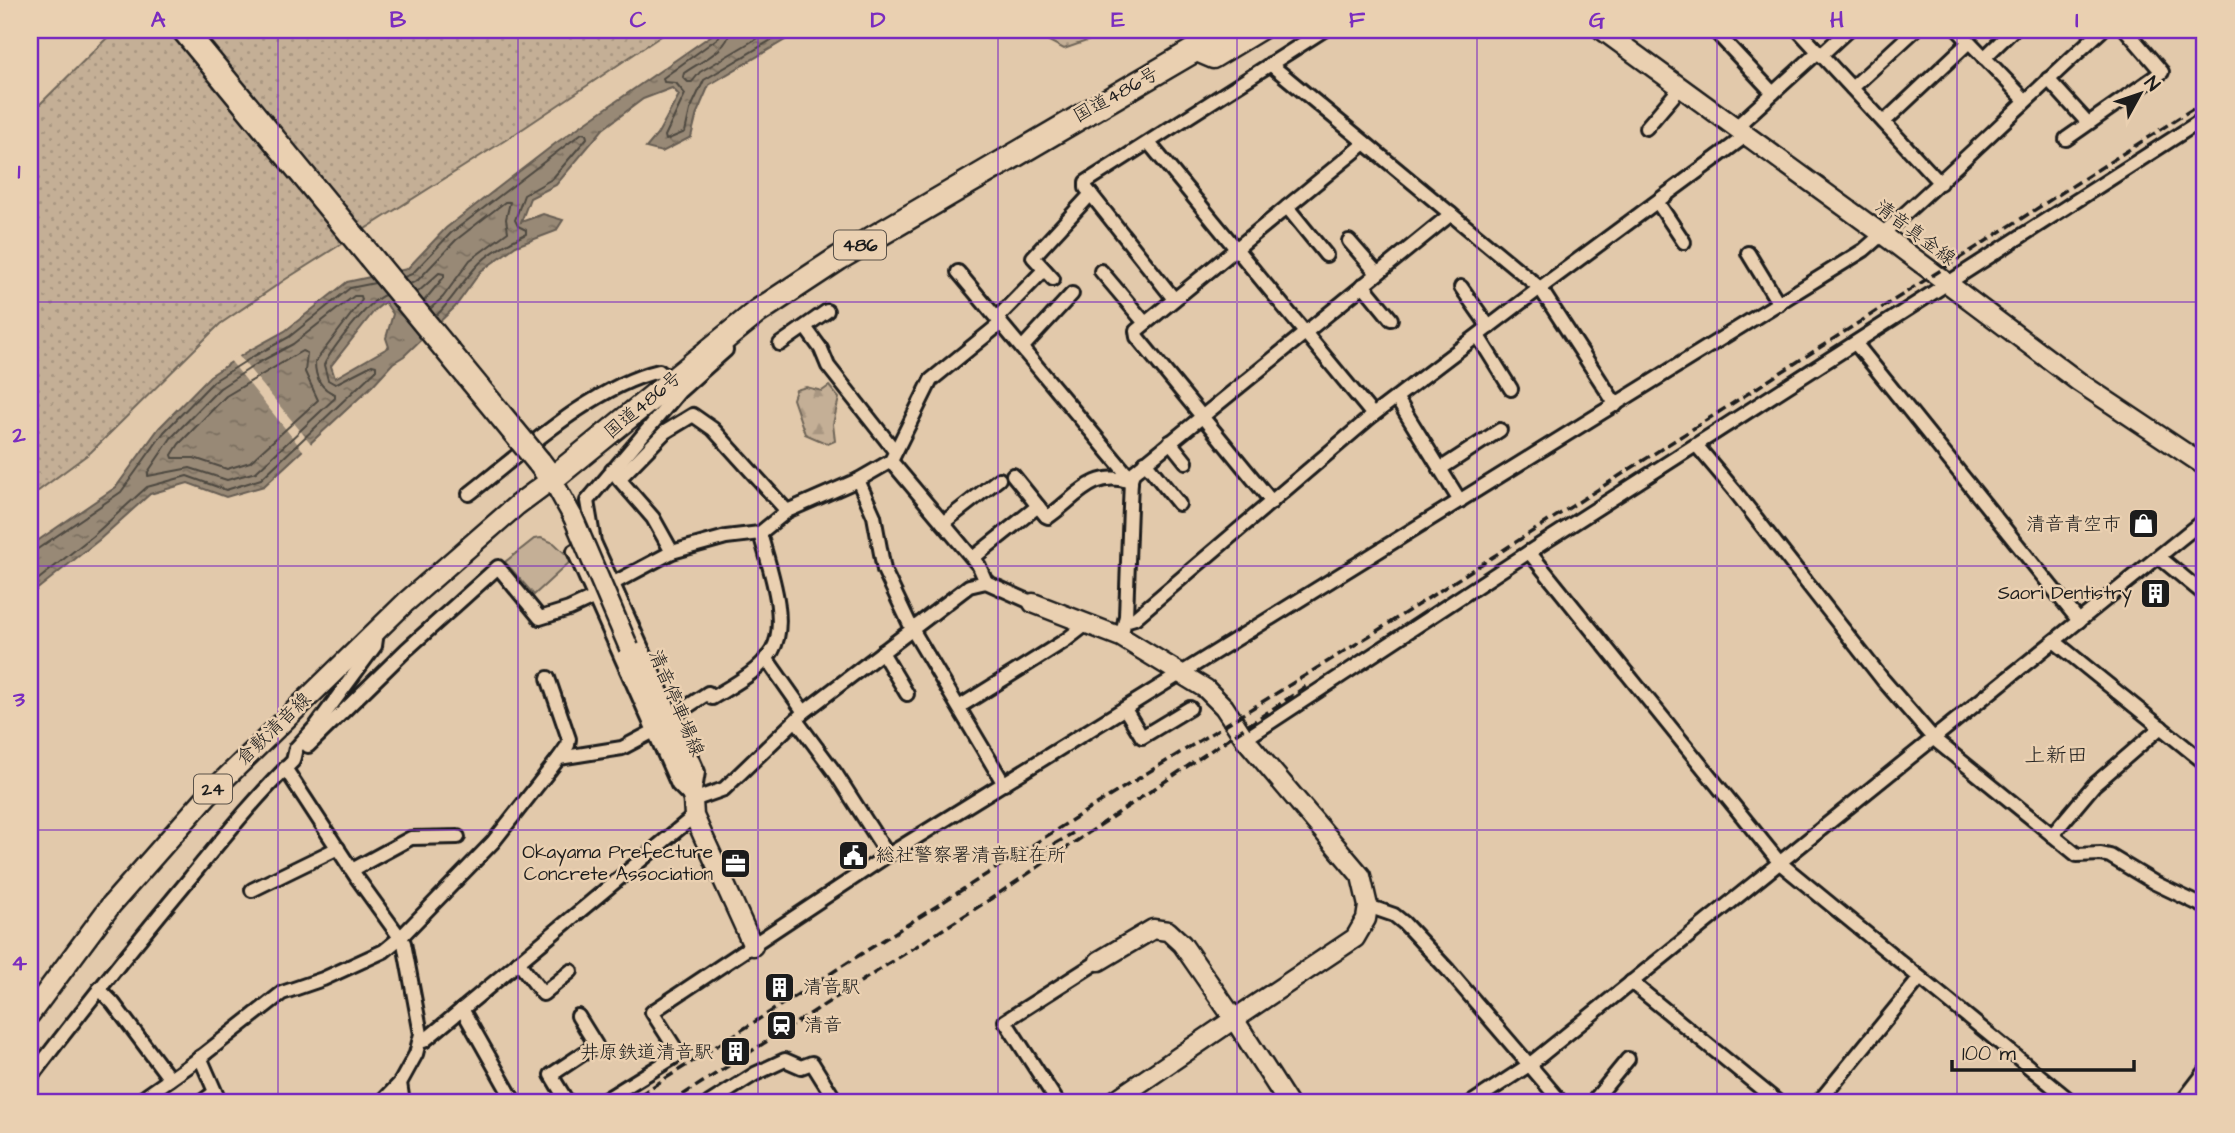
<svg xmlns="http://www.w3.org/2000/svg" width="2235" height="1133" font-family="'Architects Daughter','Klee One',sans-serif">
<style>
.grass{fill:url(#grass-dots);stroke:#706659;stroke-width:2}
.forest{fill:url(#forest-firs);stroke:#706659;stroke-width:2}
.green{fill:#c4af96;stroke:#706659;stroke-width:2}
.water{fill:url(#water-ripples);stroke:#665d52;stroke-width:2;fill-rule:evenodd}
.pier{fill:#e2c9ab}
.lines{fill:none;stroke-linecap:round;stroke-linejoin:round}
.shore{stroke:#4e4840;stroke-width:2}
.street-casing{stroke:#1c1c1c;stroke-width:18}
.secondary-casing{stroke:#1c1c1c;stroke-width:23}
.primary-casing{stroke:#1c1c1c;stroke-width:24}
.highway-casing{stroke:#1c1c1c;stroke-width:28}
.street{stroke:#ead0b1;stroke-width:12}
.secondary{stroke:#ead0b1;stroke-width:18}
.primary{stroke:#ead0b1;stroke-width:19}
.highway{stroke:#ead0b1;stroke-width:23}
.rail{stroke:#1c1c1c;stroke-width:3.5;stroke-dasharray:10 5;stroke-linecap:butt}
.secondary-bridge-casing{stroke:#1c1c1c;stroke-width:23;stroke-linecap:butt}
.highway-bridge-casing{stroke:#1c1c1c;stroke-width:28;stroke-linecap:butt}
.secondary-bridge{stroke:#ead0b1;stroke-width:18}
.highway-bridge{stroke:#ead0b1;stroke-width:23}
.grid{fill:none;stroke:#7b2cbf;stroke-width:2;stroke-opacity:0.55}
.labels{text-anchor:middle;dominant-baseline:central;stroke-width:5;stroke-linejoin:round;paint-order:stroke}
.shield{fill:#ead0b1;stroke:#5a5249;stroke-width:2}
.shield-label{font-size:18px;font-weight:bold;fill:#1c1c1c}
.street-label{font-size:19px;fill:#1c1c1c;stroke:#ead0b1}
.poi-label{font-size:19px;fill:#1c1c1c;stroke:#ead0b1;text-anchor:end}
.neighbourhood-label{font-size:21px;fill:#1c1c1c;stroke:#ead0b1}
.neatline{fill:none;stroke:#7b2cbf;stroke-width:2.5}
.grid-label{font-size:23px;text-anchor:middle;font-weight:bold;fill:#7b2cbf}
</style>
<defs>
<pattern id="grass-dots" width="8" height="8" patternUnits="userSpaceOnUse" patternTransform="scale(1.75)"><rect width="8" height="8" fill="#c4af96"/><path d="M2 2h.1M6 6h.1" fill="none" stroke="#a89681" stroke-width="1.8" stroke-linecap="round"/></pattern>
<pattern id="forest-firs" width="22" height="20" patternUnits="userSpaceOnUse" patternTransform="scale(1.75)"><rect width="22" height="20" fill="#c4af96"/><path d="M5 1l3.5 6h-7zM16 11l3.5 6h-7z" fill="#a89681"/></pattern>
<pattern id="water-ripples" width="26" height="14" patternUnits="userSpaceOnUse" patternTransform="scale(1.75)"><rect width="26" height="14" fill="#988976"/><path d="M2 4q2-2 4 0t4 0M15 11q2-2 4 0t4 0" fill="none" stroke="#7b6f60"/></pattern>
</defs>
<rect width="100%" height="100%" fill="#e2c9ab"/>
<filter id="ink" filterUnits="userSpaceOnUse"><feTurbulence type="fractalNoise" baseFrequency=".0143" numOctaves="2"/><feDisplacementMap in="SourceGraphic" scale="14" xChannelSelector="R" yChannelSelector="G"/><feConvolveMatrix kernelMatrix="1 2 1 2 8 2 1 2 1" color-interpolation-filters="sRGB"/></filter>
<g filter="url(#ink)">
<g class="grass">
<path d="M115 30H670L515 134 286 279 220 324 91 452 30 497V114Z"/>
<path d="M1069 30H1107L1098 37 1064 49 1047 40Z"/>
</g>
<path class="forest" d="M829 386 839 398 833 424 835 441 828 444 805 434 793 399 796 390 806 387 822 391Z"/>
<path class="green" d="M541 538 554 543 572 560 534 595 505 562 534 539Z"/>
<path class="water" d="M719 30H802L709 85 697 113 691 137 662 152 646 148 657 135 679 95 672 88 643 99 603 129 556 185 530 198 521 222 543 214 563 220 556 231 516 246 481 271 455 307 404 356 393 363 372 386 264 486 226 497 188 483 150 494 99 540 30 595V546L116 487 159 428 210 376 250 350 285 331 347 282 407 269 446 228 508 180 556 143ZM385 302 393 314 386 338 389 347 335 378 331 366 375 310Z"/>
<path class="pier" d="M237 354 313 446 305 453 229 359Z"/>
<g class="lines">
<g class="shore">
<path d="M722 30 718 38 663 78 664 82 676 83 685 94 665 136 666 140 685 132 690 110 704 80 788 30"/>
<path d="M730 30C729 50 699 62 684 73L683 77 688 82H692L700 72 771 30"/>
<path d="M404 277 412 274 451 233 582 133 586 134 587 138 552 179 524 195 515 220 518 226 526 230V234C509 242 487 253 475 268 461 284 451 301 436 316"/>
<path d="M410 284 418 280 456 240 505 202H510L506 219 508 232 470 260 443 297 430 309"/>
<path d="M417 293 439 273 444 274V277L424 301"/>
<path d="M354 296H361L362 300 315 362C315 377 321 389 335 394V398L256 472 227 480 190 468 148 476V472L171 438 220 388 258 363 293 344Z"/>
<path d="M302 351 307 353 305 372 318 400 250 462 227 469 194 458H173L172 455 179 444 226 396Z"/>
<path d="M30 552 36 550 121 492 164 432 214 381 254 356 289 337 350 288 375 283"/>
<path d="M30 586 94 535 147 487 187 476 226 490 261 479 376 370V366L372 365 335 384 328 380 324 365C331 350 370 299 385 295"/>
</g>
<defs>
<g id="street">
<path d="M1714 30 1773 93"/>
<path d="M1798 30 1940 183"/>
<path d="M1958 30 2025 100"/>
<path d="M1821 55 1848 30"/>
<path d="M1984 58 2013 30"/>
<path d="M1270 64 1540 288 1616 405"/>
<path d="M2048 79 2088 123"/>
<path d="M1852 88 1915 30"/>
<path d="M1884 122 1969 42"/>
<path d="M1736 127 1818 52"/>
<path d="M1646 128 1681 87"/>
<path d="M2066 139 2162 72 2126 30"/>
<path d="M1149 143 1373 415"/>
<path d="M1658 203 1684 242"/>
<path d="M1287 207 1326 255"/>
<path d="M1349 241 1377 273"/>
<path d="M1748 253 1779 304"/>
<path d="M1101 271 1145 323"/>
<path d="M958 272 1131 479"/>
<path d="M1053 279 1033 257 1091 194"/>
<path d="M1363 285 1391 319"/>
<path d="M1461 287 1489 327"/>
<path d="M1174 299 1086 188V182L1324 30"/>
<path d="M997 318 1044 270"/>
<path d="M805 327 821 349 828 366 895 451"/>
<path d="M1478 336 1511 389"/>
<path d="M780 344 827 311"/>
<path d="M1856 344 2079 621"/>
<path d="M1022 348 1072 294"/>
<path d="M1397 399 1460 501"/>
<path d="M1170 442 1186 462"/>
<path d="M1697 446 1734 490 1883 680 1934 739 2077 855 2101 854 2110 856 2155 883 2205 907"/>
<path d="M891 461 931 380 1001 323"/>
<path d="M1145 462 1179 504"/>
<path d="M1440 469 1500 430"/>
<path d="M612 470 619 479 665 432 693 415 713 429 787 511 858 480 891 461 979 566 986 582"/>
<path d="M1013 475 1046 516 1048 517C1076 498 1093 468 1131 482"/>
<path d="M619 479 653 518 672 552"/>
<path d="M858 480 874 516 884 570 912 629 1004 784"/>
<path d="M469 494C523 452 592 387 659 371L671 381"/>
<path d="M1272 502 1137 337 1136 331 1365 143"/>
<path d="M943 523 999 479"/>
<path d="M592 543 574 551 678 785 690 797"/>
<path d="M1529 552 1780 863 2073 1103"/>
<path d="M2159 557 2205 595"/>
<path d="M973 558 1038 506"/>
<path d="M612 584 672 552 726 537 760 533"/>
<path d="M1125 621 1135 618 1373 415 1540 288 1747 135"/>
<path d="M1123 629 1126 616 1131 479 1133 473 1451 214"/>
<path d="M2054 641 2205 763"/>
<path d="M882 652 907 694"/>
<path d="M766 658 804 712"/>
<path d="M548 678 569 739 568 745 559 758"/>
<path d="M959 707 1066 640 1088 623"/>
<path d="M1125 709 1142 737 1190 708"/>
<path d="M673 716 708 693 712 698C733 685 759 672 772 651 790 621 768 564 760 533L787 511"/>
<path d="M796 720 836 774 888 855"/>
<path d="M1245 739 1529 552 2205 118"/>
<path d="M308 746 406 650 498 567 540 618 569 609 595 597"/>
<path d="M285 768 357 878 404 943 421 1034 416 1054 400 1083 403 1103"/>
<path d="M694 796 698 772 594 542 587 501 680 391 726 350"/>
<path d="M693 800 724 789 804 712 969 586 986 582 1033 603"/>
<path d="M2052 835 2094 785 2161 727"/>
<path d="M352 870 411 838 458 837"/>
<path d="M252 890 338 848"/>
<path d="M1368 906 1394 915 1404 923 1448 970 1562 1103"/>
<path d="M518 962 543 994 571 971"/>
<path d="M1631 982 1779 1103"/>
<path d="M99 989 113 1003 170 1079"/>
<path d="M462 1009 515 1103"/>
<path d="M420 1041H424L694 816"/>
<path d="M200 1057 220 1103"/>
<path d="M30 1078C82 1010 135 944 190 878 223 838 256 797 293 761L296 748 316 726 375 646 377 632"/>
<path d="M136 1103 193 1063 282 993 323 979 384 951 401 937 493 842 559 758 622 748 654 731"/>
<path d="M200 1103 215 1092"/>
<path d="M381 1103 400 1083"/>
<path d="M568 1103 551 1075 596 1045 578 1016"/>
<path d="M600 1103 679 1054 652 1012 888 855 1864 250C1946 179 2022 103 2102 30"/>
<path d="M709 1103 755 1074 785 1060 801 1067 812 1063 837 1103"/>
<path d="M1058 1103 1005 1021 1099 961"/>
<path d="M1471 1103 1529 1065 2205 519"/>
<path d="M1592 1103 1628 1059"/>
<path d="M1818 1103 1920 978"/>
<path d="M2181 1103 2205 1072"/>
</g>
<g id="secondary">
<path d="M1602 30 1882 234 2079 382 2205 466"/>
<path d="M1194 51 1213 59 1261 30"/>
<path d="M552 479 573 517"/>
<path d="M1033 603 1121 637 1206 689 1224 707 1245 739 1361 876 1368 906 1366 919 1355 938 1234 1019 1288 1103"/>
<path d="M629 648 688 785 693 800 694 816 753 946"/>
<path d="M1099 961 1153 929 1168 931 1182 944 1234 1019 1111 1103"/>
</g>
<path id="primary" d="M30 1014 111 905 207 796 406 602 517 505 552 479"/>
<path id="highway" d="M539 462 552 479 757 312 839 258 1229 30"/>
</defs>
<use href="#street" class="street-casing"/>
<use href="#secondary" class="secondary-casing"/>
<use href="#primary" class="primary-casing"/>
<use href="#highway" class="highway-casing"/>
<use href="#street" class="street"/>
<use href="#secondary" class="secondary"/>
<use href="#primary" class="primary"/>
<use href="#highway" class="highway"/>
<g class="rail">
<path d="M1028 860 1073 833"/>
<path d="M627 1103 1097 804 1369 636 2205 101"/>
<path d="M670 1103 989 900 1308 685"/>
</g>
<defs>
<path id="secondary-bridge" d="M573 517 629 648"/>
<path id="highway-bridge" d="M184 30 539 462"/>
</defs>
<use href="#secondary-bridge" class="secondary-bridge-casing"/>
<use href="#highway-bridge" class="highway-bridge-casing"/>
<use href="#secondary-bridge" class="secondary-bridge"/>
<use href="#highway-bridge" class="highway-bridge"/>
</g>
</g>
<path class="grid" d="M278 30V1103M518 30V1103M758 30V1103M998 30V1103M1237 30V1103M1477 30V1103M1717 30V1103M1957 30V1103M30 302H2205M30 566H2205M30 830H2205"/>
<defs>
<symbol id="shop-square" viewBox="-11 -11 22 22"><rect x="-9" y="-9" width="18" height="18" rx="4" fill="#1c1c1c" stroke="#ead0b1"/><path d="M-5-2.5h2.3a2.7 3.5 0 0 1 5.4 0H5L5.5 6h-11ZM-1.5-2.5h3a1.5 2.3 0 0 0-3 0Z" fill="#fff"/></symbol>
<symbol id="building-square" viewBox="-11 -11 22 22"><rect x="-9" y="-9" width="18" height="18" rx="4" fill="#1c1c1c" stroke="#ead0b1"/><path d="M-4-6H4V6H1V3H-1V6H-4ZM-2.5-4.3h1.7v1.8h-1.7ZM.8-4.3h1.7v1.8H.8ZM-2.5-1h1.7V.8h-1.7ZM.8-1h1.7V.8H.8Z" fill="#fff"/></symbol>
<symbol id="civic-square" viewBox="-11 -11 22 22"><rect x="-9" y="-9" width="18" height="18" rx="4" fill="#1c1c1c" stroke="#ead0b1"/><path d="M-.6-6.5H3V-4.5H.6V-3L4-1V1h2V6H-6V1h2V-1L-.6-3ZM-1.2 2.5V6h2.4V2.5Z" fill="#fff"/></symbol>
<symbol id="office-square" viewBox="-11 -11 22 22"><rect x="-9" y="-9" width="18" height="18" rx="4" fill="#1c1c1c" stroke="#ead0b1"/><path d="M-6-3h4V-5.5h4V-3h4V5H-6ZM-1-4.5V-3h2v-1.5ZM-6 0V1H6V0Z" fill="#fff"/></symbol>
<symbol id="station-square" viewBox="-11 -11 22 22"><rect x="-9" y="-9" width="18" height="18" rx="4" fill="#1c1c1c" stroke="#ead0b1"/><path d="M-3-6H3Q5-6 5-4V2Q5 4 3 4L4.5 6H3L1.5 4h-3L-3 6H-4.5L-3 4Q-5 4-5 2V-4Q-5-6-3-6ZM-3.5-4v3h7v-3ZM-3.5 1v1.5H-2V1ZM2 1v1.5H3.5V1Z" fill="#fff"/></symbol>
</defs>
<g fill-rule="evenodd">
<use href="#shop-square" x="2126" y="506" width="35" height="35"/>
<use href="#building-square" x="2138" y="576" width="35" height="35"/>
<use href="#civic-square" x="836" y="838" width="35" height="35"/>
<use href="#office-square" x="718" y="846" width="35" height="35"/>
<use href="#building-square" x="762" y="970" width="35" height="35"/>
<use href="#station-square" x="764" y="1008" width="35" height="35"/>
<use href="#building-square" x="718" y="1034" width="35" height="35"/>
</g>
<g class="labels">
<g class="shield">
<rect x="834" y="230.5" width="52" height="29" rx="5"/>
<rect x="194" y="774.5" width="38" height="29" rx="5"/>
</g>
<g class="shield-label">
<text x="860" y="245">486</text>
<text x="213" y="789">24</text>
</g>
<g class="street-label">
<text transform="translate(1116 95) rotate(-29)">国道486号</text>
<text transform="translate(1915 233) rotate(37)">清音真金線</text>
<text transform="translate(643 405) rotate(-40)">国道486号</text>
<text transform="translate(676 703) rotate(67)">清音停車場線</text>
<text transform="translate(274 729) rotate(-44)">倉敷清音線</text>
</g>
<g class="poi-label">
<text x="2121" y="524">清音青空市</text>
<text x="2132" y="593">Saori Dentistry</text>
<text x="713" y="852">Okayama Prefecture<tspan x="713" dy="22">Concrete Association</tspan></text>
<text x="876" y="855" text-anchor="start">総社警察署清音駐在所</text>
<text x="803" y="987" text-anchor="start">清音駅</text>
<text x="804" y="1025" text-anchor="start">清音</text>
<text x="713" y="1052">井原鉄道清音駅</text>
</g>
<g class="neighbourhood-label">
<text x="2056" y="755">上新田</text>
</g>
</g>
<rect width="2235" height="1133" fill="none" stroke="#ead0b1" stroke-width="77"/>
<g transform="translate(2140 94) rotate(50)" stroke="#ead0b1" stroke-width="5" paint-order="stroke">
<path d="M0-5L12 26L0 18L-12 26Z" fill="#1c1c1c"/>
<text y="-10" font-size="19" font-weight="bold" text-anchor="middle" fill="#1c1c1c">N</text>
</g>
<path d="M1952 1060v10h182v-10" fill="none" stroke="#1c1c1c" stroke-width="3.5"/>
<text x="1962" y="1060" font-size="21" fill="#1c1c1c" stroke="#ead0b1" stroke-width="5" paint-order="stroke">100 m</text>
<rect x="38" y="38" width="2158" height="1056" class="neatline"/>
<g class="grid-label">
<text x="158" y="27">A</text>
<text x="398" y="27">B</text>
<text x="638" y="27">C</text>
<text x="878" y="27">D</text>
<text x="1118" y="27">E</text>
<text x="1357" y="27">F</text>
<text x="1597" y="27">G</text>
<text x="1837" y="27">H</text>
<text x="2077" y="27">I</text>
<text x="19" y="178">1</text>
<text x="19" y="442">2</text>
<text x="19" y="706">3</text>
<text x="19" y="970">4</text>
</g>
</svg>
